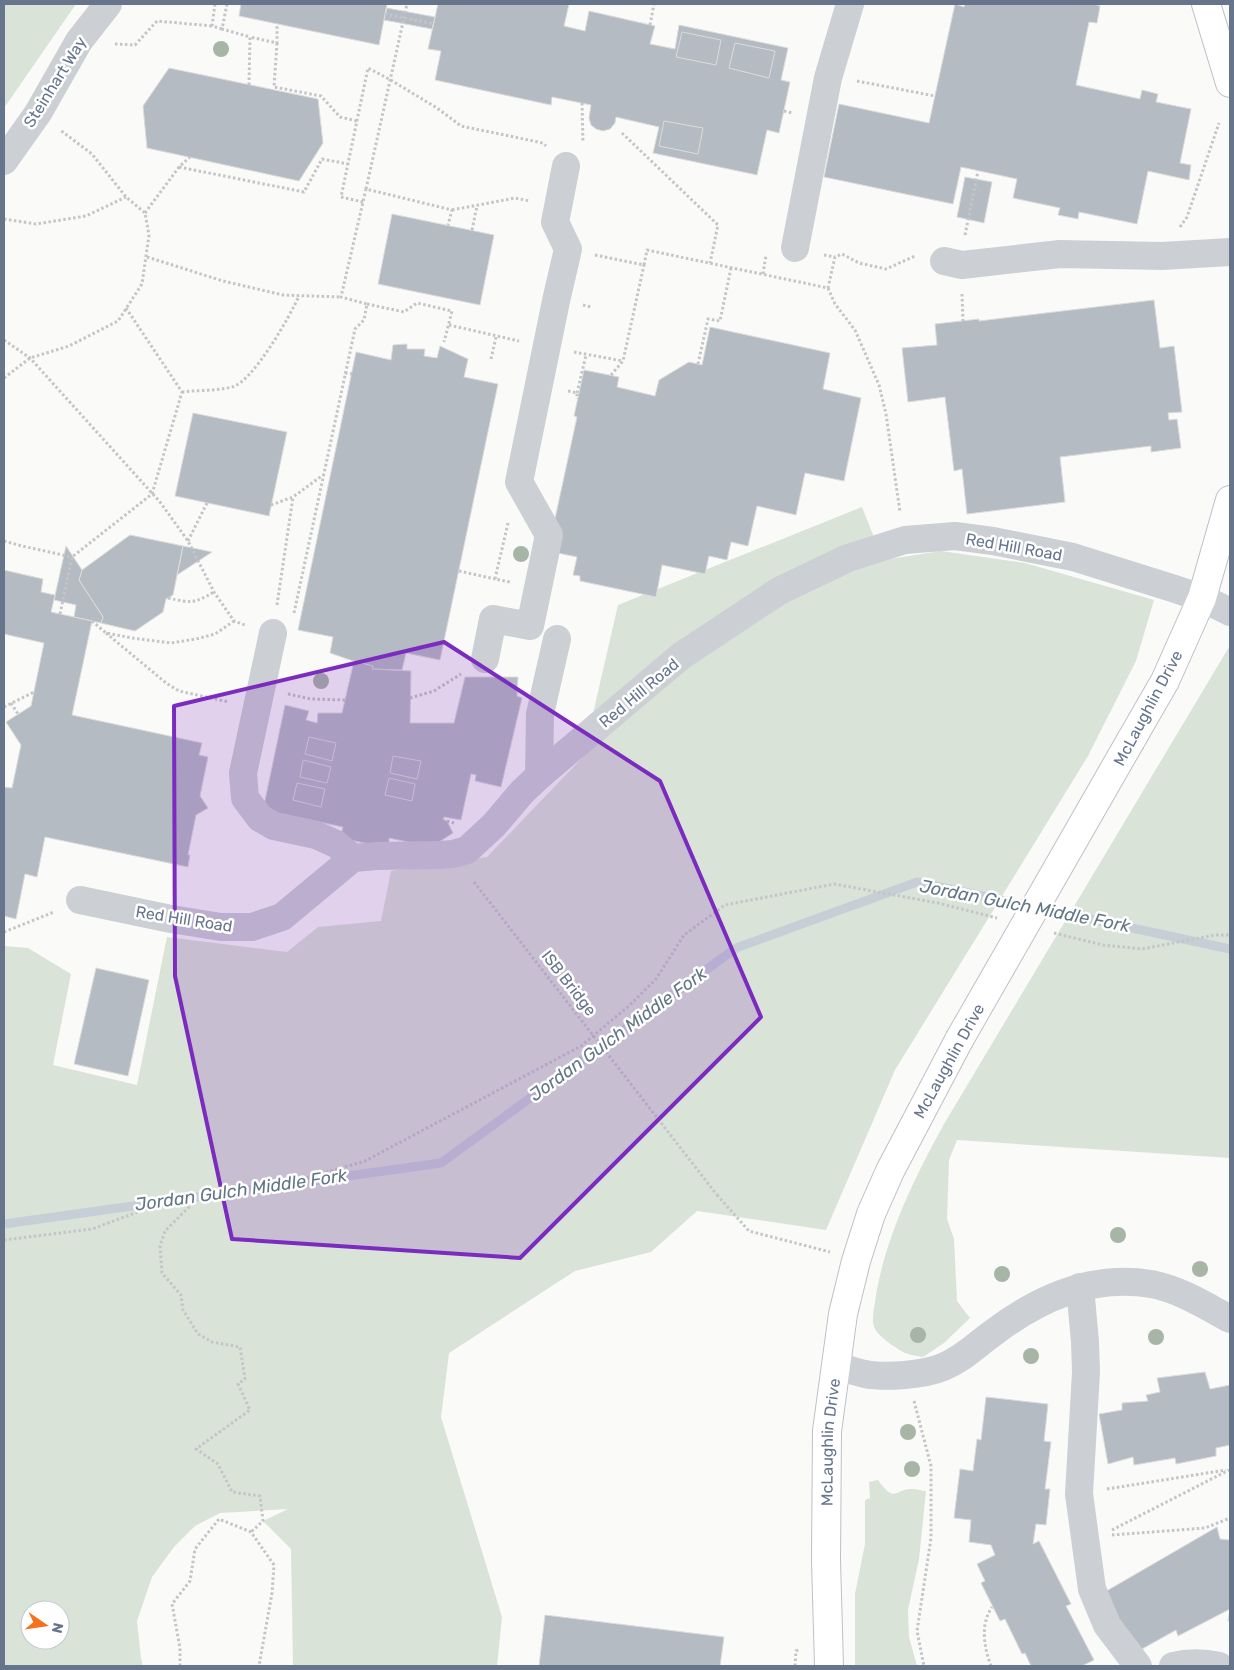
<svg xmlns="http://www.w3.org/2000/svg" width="1234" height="1670" font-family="Rubik,sans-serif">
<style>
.green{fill:#dae3d8;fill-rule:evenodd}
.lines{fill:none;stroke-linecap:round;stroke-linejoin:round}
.stream{stroke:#c6cfd6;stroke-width:9}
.building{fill:#b5bbc3;stroke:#dcdcda}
.major-casing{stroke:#bdc0c5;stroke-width:30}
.path{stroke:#c3c5c8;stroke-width:3;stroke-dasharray:2.5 2.5;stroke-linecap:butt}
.minor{stroke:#cccfd3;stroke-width:28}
.major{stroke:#fff;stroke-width:28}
.major-bridge-casing{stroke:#bdc0c5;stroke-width:30;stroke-linecap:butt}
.path-bridge{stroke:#c3c5c8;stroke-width:3;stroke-dasharray:2.5 2.5;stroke-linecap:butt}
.major-bridge{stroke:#fff;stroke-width:28}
.tree{fill:#a7b5a6}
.marked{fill:#7b2cbf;fill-opacity:0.2;stroke:#7b2cbf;stroke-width:4;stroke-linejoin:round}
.labels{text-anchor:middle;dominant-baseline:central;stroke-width:5;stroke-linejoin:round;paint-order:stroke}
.street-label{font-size:16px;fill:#66758c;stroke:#fff}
.water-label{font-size:18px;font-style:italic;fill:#627786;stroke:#fff}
</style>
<rect width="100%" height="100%" fill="#fafaf8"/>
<g class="green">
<path d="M4 4H76L4 108Z"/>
<path d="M862 507 883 560 941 551 1025 563 1154 600 1136 661 1088 756 895 1070 826 1230 697 1211 651 1252 575 1271 449 1353 441 1417 502 1617 497 1666H293L291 1549 263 1521 288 1509 220 1513 195 1526 174 1547 152 1577 137 1621 141 1658 143 1666H4V946L28 948 71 974 53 1065 137 1085 167 937 287 952 318 927 381 921 391 871 487 857 583 757 618 605ZM30 1610H60V1640H30Z"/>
<path d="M1229 647H1230V1158L957 1140 949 1160 947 1219 954 1239 957 1301 970 1318 944 1343 923 1357C917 1356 910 1355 905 1353 898 1350 877 1335 875 1329 871 1321 874 1310 875 1302 884 1239 914 1179 944 1124Z"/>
<path d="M878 1480C896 1505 894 1488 913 1489 917 1489 922 1491 926 1491L919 1559 908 1610 909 1637 917 1666H855V1594L865 1544V1500L870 1498 869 1482Z"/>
</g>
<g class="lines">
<path class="stream" d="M4 1224 441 1163 736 948 917 882 1230 949"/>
</g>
<g class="building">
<path d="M241 4H387L379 45 239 16Z"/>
<path d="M438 4H569L564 26 585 31 589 11 655 26 650 44 675 49 679 25 788 48 781 80 790 82 779 133 767 130 757 175 653 153 659 127 616 117 615 123 610 129 603 131 596 129 591 125 589 118 591 105 552 97 551 105 435 80 441 51 428 49Z"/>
<path d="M955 4 964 7 965 4H1093L1100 6 1097 23 1089 22 1076 85 1140 99 1142 90 1158 94 1156 102 1191 109 1180 163 1191 165 1189 180 1148 171 1137 224 1079 212 1078 219 1058 215 1060 208 1013 198 1017 179 961 167 953 204 824 177 839 104 929 123Z"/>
<path d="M387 8 435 17 432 29 384 20Z"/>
<path d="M682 32 721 40 716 65 676 57Z"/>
<path d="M735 43 775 51 769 78 729 68Z"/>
<path d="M169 68 318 99 323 143 299 181 147 148 143 106Z"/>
<path d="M664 121 703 128 698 154 659 146Z"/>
<path d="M965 177 992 182 984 223 957 217Z"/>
<path d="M392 214 494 235 480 305 378 284Z"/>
<path d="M1154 300 1160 348 1174 346 1182 412 1168 413 1169 420 1177 419 1181 448 1151 452V446L1060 457 1065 502 967 514 962 469 954 471 945 397 908 402 902 348 937 345 935 324 979 319V321Z"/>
<path d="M710 327 830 353 823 389 861 398 844 481 805 473 796 515 757 506 748 546 731 542 727 560 709 556 705 574 662 565 656 597 580 581V576L573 575 577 557 548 551 577 417 574 416 584 370 619 377 617 387 655 396 659 380 689 362 702 365Z"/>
<path d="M407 344V349H425L424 356 437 358 440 346 468 359 464 377 498 384 440 660 406 653 402 670 372 669 373 666 356 662 330 653 333 637 298 630 356 352 391 360 393 345Z"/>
<path d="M193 413 287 432 269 516 175 496Z"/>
<path d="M130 535 183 546 173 595 166 599 163 612 135 631 101 623 103 617 79 580 82 570Z"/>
<path d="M66 546 82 570 79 580 103 617 101 623 74 617 76 605 54 600Z"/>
<path d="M183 546 212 552 177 575 180 562Z"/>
<path d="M4 570 43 579 41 592 55 595 51 612 92 621 72 715 202 743 199 755 208 757 200 796 208 808 196 815 188 855H190L188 867 45 837 37 877 25 874 16 919 4 916V787L12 788 21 745 6 722 31 706 44 643 4 634Z"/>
<path d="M354 661 373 666 372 669 411 671 410 723H454L465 677H518L517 696 522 698 501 787 475 781 476 775 471 774 461 820 444 817 443 819 447 821 453 833 439 842 427 846 389 838V848L340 838 343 827 263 810 285 705 309 711 306 720 317 723 318 713H342Z"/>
<path d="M309 737 336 743 332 761 305 754Z"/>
<path d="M393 756 421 761 417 779 390 773Z"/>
<path d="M303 760 331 767 327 783 300 777Z"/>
<path d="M389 778 415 784 412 801 385 795Z"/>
<path d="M297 783 325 789 321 807 293 800Z"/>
<path d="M96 968 149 980 128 1076 74 1064Z"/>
<path d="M1205 1372 1210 1389 1230 1385V1445L1216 1448V1456L1176 1464 1175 1458 1134 1465 1133 1457 1108 1464 1099 1414 1122 1410V1403L1148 1401 1146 1395 1160 1392 1157 1378Z"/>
<path d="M986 1397 1048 1404 1044 1441 1051 1442 1045 1489H1050L1046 1525 1036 1524 1033 1544 1039 1541 1071 1604 1066 1606 1094 1660 1082 1666H1031L1025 1653 1022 1654 1005 1619 1000 1621 981 1583 985 1581 977 1564 995 1555 991 1545 969 1542 971 1520 954 1518 960 1469 973 1471 977 1439 981 1440Z"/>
<path d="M1217 1527 1220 1539 1230 1540V1621H1228L1230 1609 1178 1636 1176 1630 1133 1654 1103 1593Z"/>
<path d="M545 1615 724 1637 720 1666H539Z"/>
</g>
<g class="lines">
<defs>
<g id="major">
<path d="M1206 4 1230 83"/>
<path d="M1131 740 1165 681 1202 598 1230 500"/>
<path id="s1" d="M829 1666 826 1560 827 1431 843 1314 856 1261 871 1214 890 1171 959 1040"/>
</g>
</defs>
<use href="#major" class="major-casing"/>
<g class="path">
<path d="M215 4 212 26 222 29"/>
<path d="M227 4 222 29 250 37"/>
<path d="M650 25 654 4"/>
<path d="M277 43 274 87 321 96 340 117 357 121"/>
<path d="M115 44 135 45 157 21 212 26"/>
<path d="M857 81 935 96"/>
<path d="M249 85 250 37 277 43V24"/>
<path d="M582 103 583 143"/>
<path d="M784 111 792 113"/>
<path d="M622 133 718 225 710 263"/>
<path d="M179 167 304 192 322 159 348 164"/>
<path d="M366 189 407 4"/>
<path d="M363 202 341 197 368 68 389 79 437 108 461 126 543 143 546 146"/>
<path d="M452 210 515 198 530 201"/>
<path d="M145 213 179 167 190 157"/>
<path d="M4 219 36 224 86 216 126 197"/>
<path d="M1180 227 1187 217 1219 123"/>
<path d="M472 230 477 206"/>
<path d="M965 235 978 171"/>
<path d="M595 255 644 265 647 250 828 288 835 257 842 254 859 263 886 269 915 256"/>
<path d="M824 255 835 257"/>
<path d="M147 257 223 281 283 295 341 297"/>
<path d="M763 274 766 255"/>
<path d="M828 288 835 304 855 330 879 385 886 414 900 512"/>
<path d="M962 294 963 321"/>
<path d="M367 304 404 312 417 303 452 311 444 342"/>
<path d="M583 305 591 307"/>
<path d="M449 325 519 341"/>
<path d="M4 340 30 358 160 502 188 541 214 592 234 621 245 625"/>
<path d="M574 352 623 361"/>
<path d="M491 359 496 337"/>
<path d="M698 364 708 319 720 321 731 268"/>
<path d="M345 373 352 374"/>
<path d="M611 375 623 361 644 265"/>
<path d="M4 378 30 358 69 346 118 321 142 284 149 235 145 213 126 197 92 154 60 130"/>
<path d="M568 391 577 393V399"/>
<path d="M182 392C198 390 216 391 232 387 253 382 290 316 299 296"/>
<path d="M577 393 586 355"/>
<path d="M271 505 293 497 323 475"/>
<path d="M508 523 495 579 510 582"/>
<path d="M4 541 22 546 72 557"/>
<path d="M188 541 207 503"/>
<path d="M459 571 495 579"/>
<path d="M168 598C191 603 193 604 214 592"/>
<path d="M277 605 293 497"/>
<path d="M294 613 355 329 364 320 367 304 341 297 366 189 452 210 448 225"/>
<path d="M60 614 72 557 152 494 182 392 126 308"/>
<path d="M92 621 106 633 132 638 171 643 196 639 215 634 234 621"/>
<path d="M106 633 166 683 179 691 229 702"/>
<path d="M288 694 311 699 345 700"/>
<path d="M410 698 434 691 461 674"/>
<path d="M11 703 18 714"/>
<path d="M4 707 34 692"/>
<path d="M447 821 454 823"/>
<path d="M4 932 54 912"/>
<path d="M1054 933 1103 945 1142 949 1215 935H1230"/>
<path d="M717 1195 749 1231 830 1252"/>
<path d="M200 1196 165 1231 160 1246 162 1273 181 1295 183 1310 198 1334 212 1342 240 1347 245 1379 238 1384 250 1410 196 1449 218 1464 232 1492 260 1496 263 1521 251 1532"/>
<path d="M4 1240 92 1229 162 1203 303 1179 365 1161 581 1046 630 1005 656 979 684 935 725 905 834 884 938 903 997 918"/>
<path d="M914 1401 931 1466V1538L917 1631 924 1666"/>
<path d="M1107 1489 1226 1470"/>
<path d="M1112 1530 1229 1470"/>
<path d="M1112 1535 1205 1528 1230 1518"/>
<path d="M180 1666V1648L172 1604 190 1581 195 1549 219 1519 251 1532 274 1565 272 1593 259 1666"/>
<path d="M795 1666 796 1651 799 1649"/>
<path d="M991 1666C984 1647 980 1625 992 1607"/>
</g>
<g class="minor">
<path d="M4 161 38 113 79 41 108 4"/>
<path d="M795 248 828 78 850 4"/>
<path d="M944 261 962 265 1060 254 1162 256 1230 252"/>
<path d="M273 633 243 773 245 798 260 818 274 826 316 835 336 844 353 858"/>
<path d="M485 659 493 619 530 626 549 535 519 482 556 301 568 249 555 222 566 166"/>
<path d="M539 776 540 714 557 639"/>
<path d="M80 900 171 919 221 927H252L282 917 353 858 377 856 440 855 453 854 467 850 494 825 522 792 539 776 681 656 779 591 848 558 905 540 955 536 993 541 1073 557 1175 589 1202 598 1230 612"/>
<path d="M1080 1287 1085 1342 1086 1372 1079 1494 1092 1589 1107 1625 1138 1666"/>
<path d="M836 1365C845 1368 855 1372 865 1374 885 1378 924 1375 943 1367 963 1359 976 1345 993 1333 1039 1298 1092 1274 1151 1284 1179 1289 1206 1306 1230 1319"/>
<path d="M1173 1666C1189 1662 1202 1662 1219 1666"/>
</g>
<use href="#major" class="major"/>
<defs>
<path id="major-bridge" d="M959 1040 1131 740"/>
</defs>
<use href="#major-bridge" class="major-bridge-casing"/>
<g class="path-bridge">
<path d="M385 14 434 24"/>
<path d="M474 882 717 1195"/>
</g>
<use href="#major-bridge" class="major-bridge"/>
</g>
<g class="tree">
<circle cx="221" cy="49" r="8"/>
<circle cx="521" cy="554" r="8"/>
<circle cx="321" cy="681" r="8"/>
<circle cx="1118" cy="1235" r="8"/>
<circle cx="1200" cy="1269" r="8"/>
<circle cx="1002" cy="1274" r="8"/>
<circle cx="918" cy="1335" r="8"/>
<circle cx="1156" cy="1337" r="8"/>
<circle cx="1031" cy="1356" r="8"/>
<circle cx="908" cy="1432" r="8"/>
<circle cx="912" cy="1469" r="8"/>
</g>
<path class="marked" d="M444 642 660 781 761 1017 520 1258 232 1239 175 976 174 706Z"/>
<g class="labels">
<g class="street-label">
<text transform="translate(55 82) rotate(-58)">Steinhart Way</text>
<text transform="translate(1014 547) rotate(10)">Red Hill Road</text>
<text transform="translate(639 693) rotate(-40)">Red Hill Road</text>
<text transform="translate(1148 708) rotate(-62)">McLaughlin Drive</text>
<text transform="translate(184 919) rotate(9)">Red Hill Road</text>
<text transform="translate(569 983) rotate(52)">ISB Bridge</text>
<text transform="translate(949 1061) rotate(-61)">McLaughlin Drive</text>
<text stroke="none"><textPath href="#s1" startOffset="224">McLaughlin Drive</textPath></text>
</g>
<g class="water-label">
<text transform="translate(1025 906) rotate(11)">Jordan Gulch Middle Fork</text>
<text transform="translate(618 1034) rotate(-36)">Jordan Gulch Middle Fork</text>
<text transform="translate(241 1190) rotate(-8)">Jordan Gulch Middle Fork</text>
</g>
</g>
<rect width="1234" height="1670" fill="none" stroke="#66758c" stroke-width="10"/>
<g transform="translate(45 1625) rotate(103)"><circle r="24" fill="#ffffff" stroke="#c2c8d1"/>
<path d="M0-4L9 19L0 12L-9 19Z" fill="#f5721d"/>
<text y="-8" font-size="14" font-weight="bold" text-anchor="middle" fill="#66758c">N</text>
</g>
</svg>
